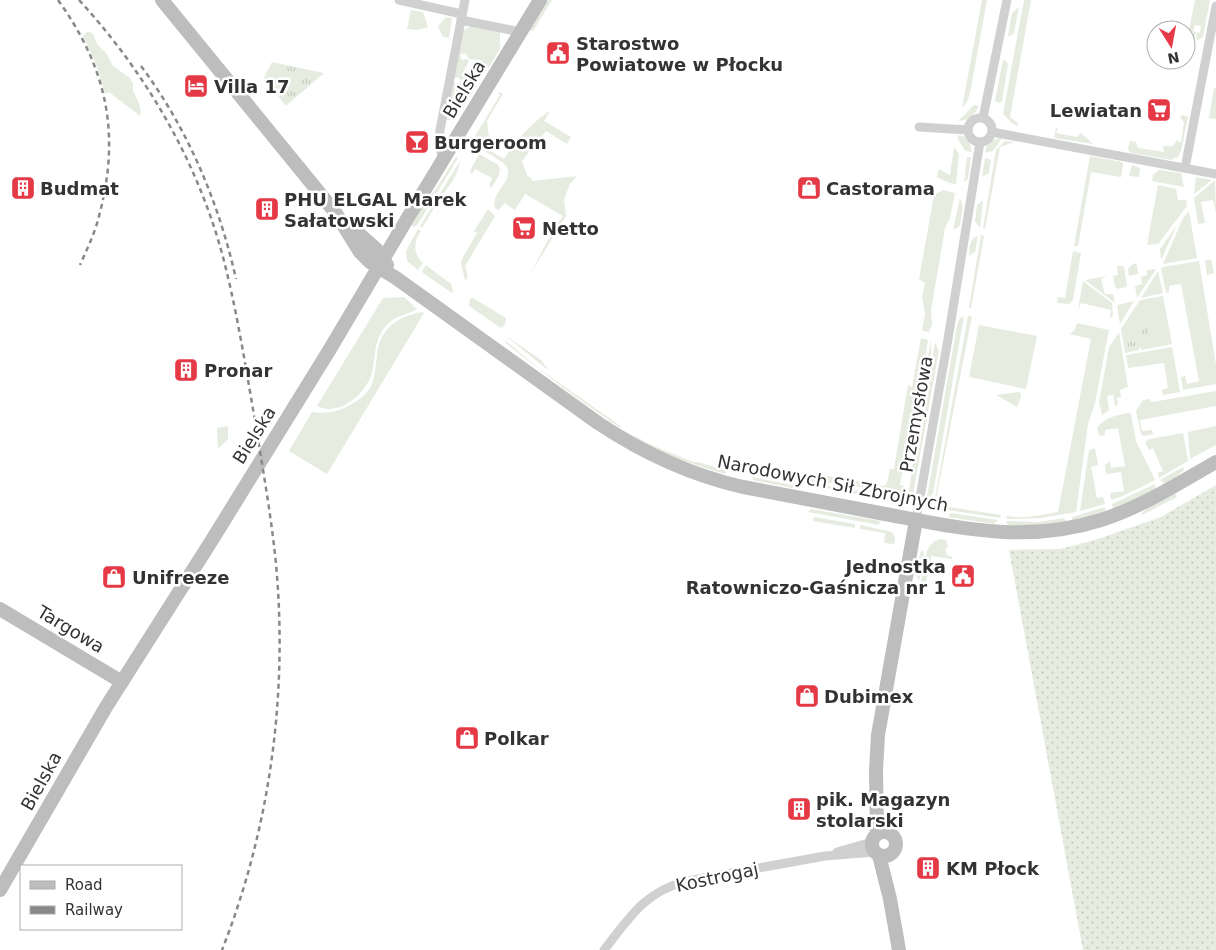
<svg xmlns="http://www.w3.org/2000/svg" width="1216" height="950" font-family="'DejaVu Sans',sans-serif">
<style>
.grass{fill:#e6ecdf}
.park{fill:url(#park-tufts)}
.garden{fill:url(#garden-dots)}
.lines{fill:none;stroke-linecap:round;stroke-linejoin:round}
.street{stroke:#d0d0d0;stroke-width:9}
.secondary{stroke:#bdbdbd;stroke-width:14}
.rail{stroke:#888;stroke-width:2.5;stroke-dasharray:5 4;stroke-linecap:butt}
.labels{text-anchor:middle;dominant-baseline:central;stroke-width:5;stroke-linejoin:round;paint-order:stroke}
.poi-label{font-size:18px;font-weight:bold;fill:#333;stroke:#fff;text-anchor:start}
.street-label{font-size:18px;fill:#333;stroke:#fff}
</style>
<defs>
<pattern id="park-tufts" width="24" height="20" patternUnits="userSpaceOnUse" patternTransform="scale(1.25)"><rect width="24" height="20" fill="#e6ecdf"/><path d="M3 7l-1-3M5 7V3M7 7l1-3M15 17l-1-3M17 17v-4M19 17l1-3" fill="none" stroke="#c6cbc0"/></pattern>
<pattern id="garden-dots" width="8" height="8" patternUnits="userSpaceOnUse" patternTransform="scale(1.25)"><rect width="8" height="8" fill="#e6ecdf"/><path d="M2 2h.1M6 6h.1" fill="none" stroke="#c6cbc0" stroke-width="1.8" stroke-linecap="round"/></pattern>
</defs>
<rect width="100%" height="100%" fill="#fff"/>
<g class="grass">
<path d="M547 0H552L533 31 529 30Z"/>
<path d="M982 0H987L970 93 967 102 962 108Z"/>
<path d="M1024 0H1031L1010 117 1018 123V126L1012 123 1003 114Z"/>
<path d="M1195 0H1210L1203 37 1196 41 1197 32 1200 33 1201 26 1195 25 1193 31 1196 32 1194 41 1187 40Z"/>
<path d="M1019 7 1014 33 1010 36H1008L1012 13Z"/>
<path d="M411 10 423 12 428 27 417 30 407 29Z"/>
<path d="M446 17 452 18 449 38 443 37 438 26Z"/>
<path d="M471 26 500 32V49L488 69 481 60 469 59 466 54 464 53 460 55 462 60 467 59 469 61 464 70 468 79 461 80 458 77 454 79V83L457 84 454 94 459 109 453 108 452 113 457 115 451 120H446L463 31Z"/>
<path d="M88 31 93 34 97 44 107 54 113 66 130 78 133 84V91L139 103 141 112 140 116 109 92 105 94 96 64 83 36Z"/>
<path d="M1003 60H1005L1008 64 1002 101 999 103 995 101Z"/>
<path d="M468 80 477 85 460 112 461 106 458 100 463 96 460 93 456 94C456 85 460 82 468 80Z"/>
<path d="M1214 88H1216V119L1209 118Z"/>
<path d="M499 92 503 94 487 121 489 138 484 147 504 159C514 143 534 120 550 111L544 121 571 137 567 144 546 131 522 161 527 175 533 181 577 176 570 184 566 194 564 200 566 216 531 273 553 230 563 216 525 194 515 210 504 203 499 210 496 209C486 194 521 178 503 163 494 156 482 150 472 144V141L500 95 498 93Z"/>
<path d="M974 105 979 106C975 115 967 121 958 121Z"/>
<path d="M1182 115 1188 117 1181 151 1177 158H1173L1172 160 1131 153 1128 150 1130 141 1136 142 1138 148 1164 152 1163 146H1173L1177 140 1181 143 1184 122 1180 117Z"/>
<path d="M1056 127 1058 129 1056 133 1077 137 1081 133 1093 144 1054 138Z"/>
<path d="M958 135C967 136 971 143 972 152L965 151 958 139Z"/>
<path d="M1002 138 993 151 985 153C986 143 993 139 1002 138Z"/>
<path d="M1005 141 1014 142 1000 147 985 229 983 228 996 150Z"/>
<path d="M954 147 959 154 956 184 949 183 937 177 939 169 950 175Z"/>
<path d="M479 154 497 164 500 168 499 175 492 187 489 186 492 178 475 169 472 174 470 171Z"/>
<path d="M1090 156 1122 162 1123 164 1121 177 1091 172 1078 246H1074Z"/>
<path d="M456 157 458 158 418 224 414 227 411 225 423 205 436 189Z"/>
<path d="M967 157H971L968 179 964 182Z"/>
<path d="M985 158 991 160 989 173 982 177Z"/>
<path d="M460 161C458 176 450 184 442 196 435 206 429 217 422 228L420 226Z"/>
<path d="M1132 165 1140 168 1139 177 1129 176Z"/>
<path d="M1159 170 1181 173 1184 187 1152 181 1153 175Z"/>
<path d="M1196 177 1212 180 1194 194Z"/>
<path d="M1215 180 1216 213 1213 200 1201 202 1205 223 1198 224 1194 198Z"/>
<path d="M1158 185 1176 189 1178 200H1186L1187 206 1158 244 1147 245Z"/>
<path d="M943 190 955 193 950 218 945 228 931 311 932 324 929 332 922 331 925 314 922 297 925 283 919 279 934 195Z"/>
<path d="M960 198 963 207 960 226 953 230Z"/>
<path d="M983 200 980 228 975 221 977 205Z"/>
<path d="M488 209 495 216 465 266 468 277 465 280 461 263 462 259 477 233 474 231Z"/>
<path d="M1189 211 1197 258 1163 264 1183 218Z"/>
<path d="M1177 225 1161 260 1160 249Z"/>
<path d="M418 229 421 231C413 242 413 253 423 263L418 270 407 261 406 251Z"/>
<path d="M981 235 984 236 971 308H969Z"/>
<path d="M978 236 975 252 969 256C970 247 969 239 978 236Z"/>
<path d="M1073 251 1081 253 1073 300 1069 304 1057 303 1058 297 1065 298Z"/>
<path d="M1211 259 1214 273 1207 275 1205 261Z"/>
<path d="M1199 261 1216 365V384L1183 390 1181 377 1185 376 1187 384 1199 381 1181 284 1169 286V292L1166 293 1161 269 1163 267Z"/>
<path d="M1134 263 1137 265 1138 274 1129 276 1128 269Z"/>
<path d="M426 265 451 284 453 290 452 293 423 273 422 271Z"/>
<path d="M1117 266H1122L1124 267 1127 285 1126 287 1118 289 1115 287 1113 276 1118 275Z"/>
<path d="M1156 269 1137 298 1135 286 1142 284 1141 277 1147 275V270Z"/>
<path d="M1158 271 1163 293 1141 298Z"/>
<path d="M1107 276 1101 279 1105 294H1113L1115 303 1085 280Z"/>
<path d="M1083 281 1112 303 1113 314 1112 318 1110 316 1111 310 1081 303 1078 310Z"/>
<path d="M1163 296 1172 344 1141 350V348L1151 346 1129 350 1139 348V350L1125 353 1121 329 1140 300Z"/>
<path d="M404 297 417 309C403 317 393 315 382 331 373 345 376 361 371 376 363 396 338 417 317 406L383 298Z"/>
<path d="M473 298 506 318 505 325 501 328 469 306 470 299Z"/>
<path d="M1134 301 1120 324 1117 305Z"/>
<path d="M422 312 424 313 327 474 289 451 312 412C326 414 338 412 350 405 357 401 366 395 370 388 375 379 376 364 377 354 380 328 399 316 422 312Z"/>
<path d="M964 316 933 494 929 497H927L957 325 960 318Z"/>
<path d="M968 316H972L936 499 935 498Z"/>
<path d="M1077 323 1109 330 1095 403 1088 424 1076 512 1041 518 1007 519V516C1024 519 1042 515 1058 512L1091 339 1069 334 1074 331Z"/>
<path d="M979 325 1037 336 1026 389 969 377Z"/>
<path d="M1119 332 1128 387 1120 390 1121 397 1117 398 1118 405 1115 406 1113 395 1107 396 1109 410 1102 415 1099 402 1109 347Z"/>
<path d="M506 336 541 360 549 371Z"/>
<path d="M921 338 928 340 908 456 910 462 907 469H903L900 485 904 486 902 494 895 496 865 488 833 483H809L811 473 884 486 887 483 890 469H894L908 385 912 387Z"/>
<path d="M505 340 538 368 622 427H619C580 401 543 373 507 344Z"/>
<path d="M931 340V354L915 450 913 456 911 453Z"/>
<path d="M935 342 939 351 913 494 909 491 913 462 919 450Z"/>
<path d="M1172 347 1180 392 1163 395 1162 390 1168 388 1164 363 1128 368 1126 355Z"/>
<path d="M1216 391V406L1140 420 1142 431 1152 430 1153 434 1143 436 1141 434 1136 411 1143 400 1149 399 1152 402Z"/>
<path d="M1020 392 1021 397 1017 407 996 395Z"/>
<path d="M1128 413 1131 414 1136 441 1155 480 1123 496 1111 500 1110 493 1124 491 1121 472 1106 474 1105 465 1110 461 1111 468 1125 466 1118 428 1105 430V435L1099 436 1097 428C1105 417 1117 415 1128 413Z"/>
<path d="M228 426V439L218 449 217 428Z"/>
<path d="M1216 426V445L1190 459 1188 432Z"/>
<path d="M1183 433 1188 461 1159 478 1158 473 1163 471 1153 448 1149 450 1145 442 1149 439Z"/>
<path d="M633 435 649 444 693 462H698L727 471 725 474C704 468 647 450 633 435Z"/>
<path d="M1095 448 1098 465 1091 467 1097 498 1103 497 1105 504 1080 511 1089 450Z"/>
<path d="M1183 467 1184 470 1172 481 1165 484 1160 480Z"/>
<path d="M752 477 797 486 792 488 753 480Z"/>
<path d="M1155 484 1156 490 1116 509 1113 508 1112 504Z"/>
<path d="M833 486 864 492 889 499V501L822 487Z"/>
<path d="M1174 492 1177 497 1142 515 1141 514 1152 504Z"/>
<path d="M943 506 1001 515 1000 518 948 510Z"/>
<path d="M1105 507 1106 512 1072 522V517Z"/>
<path d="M811 509 880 521 879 525 808 512Z"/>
<path d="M951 513 998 520 994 524 948 517Z"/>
<path d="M814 517 855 524V528L813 521Z"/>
<path d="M1064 518 1067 523 1009 527 1006 521 1038 522Z"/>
<path d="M860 525 892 532 895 537 894 544 884 543 885 533 860 529Z"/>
<path d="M940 539 946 540 948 547 945 550 947 555 952 557V559L931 556 926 584 921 583C924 569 923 543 940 539Z"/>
<path d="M921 550 924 552V554L919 581C913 573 919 560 921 550Z"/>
</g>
<g class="park">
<path d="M272 62 324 73 286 106 264 78Z"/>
<path d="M1147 326 1151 346 1129 350 1125 330Z"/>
</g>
<path class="garden" d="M1216 485V950H1083L1009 550 1060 549 1095 540 1161 517Z"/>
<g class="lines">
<g class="street">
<path d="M399 0 462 14"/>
<path d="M461 20 521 32"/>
<path d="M983 118 1007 0"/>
<circle cx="980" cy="130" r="12"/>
<path d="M919 127 968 130"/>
<path d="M992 132 1216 174"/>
<path d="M443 159 439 146 440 130 465 0"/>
<path d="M1185 168 1216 6"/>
<path d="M916 520 948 339 980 142"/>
<path d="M837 852 872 842"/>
<path d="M604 950C630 917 644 892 687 881L825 856 875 852"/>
</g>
<g class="secondary">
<path d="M162 0 335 212 360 252 370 262 396 278 598 423C643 453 690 475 743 487 790 496 837 505 885 514 959 528 1026 544 1101 520 1142 507 1179 483 1216 462"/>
<path d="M347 223 376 249 387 265"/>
<path d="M0 609 122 682"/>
<circle cx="884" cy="844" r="12"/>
<path d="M877 834 876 771 878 735 916 520"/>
<path d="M879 855 890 899 899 950"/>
<path d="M0 890 106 707 212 540 330 349 407 219 540 0"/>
</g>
<g class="rail">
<path d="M58 0C107 68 121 134 99 216 95 233 87 249 80 265"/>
<path d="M79 0C147 74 199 164 224 261 237 312 245 363 254 415 262 464 271 514 276 564 288 695 270 828 222 950"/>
<path d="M141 66C188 129 219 203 236 279"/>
</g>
</g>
<defs>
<symbol id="civic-square" viewBox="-11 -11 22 22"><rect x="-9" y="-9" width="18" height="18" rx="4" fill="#e63946" stroke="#fff"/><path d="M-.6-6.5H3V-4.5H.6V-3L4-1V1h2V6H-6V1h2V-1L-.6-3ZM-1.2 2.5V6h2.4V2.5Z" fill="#fff"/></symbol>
<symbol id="hotel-square" viewBox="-11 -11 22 22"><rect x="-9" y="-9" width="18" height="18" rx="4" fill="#e63946" stroke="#fff"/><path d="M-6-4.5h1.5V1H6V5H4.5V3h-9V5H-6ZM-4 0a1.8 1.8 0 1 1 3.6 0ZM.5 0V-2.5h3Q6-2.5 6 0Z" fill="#fff"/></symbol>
<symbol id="supermarket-square" viewBox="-11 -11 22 22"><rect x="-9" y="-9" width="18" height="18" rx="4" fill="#e63946" stroke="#fff"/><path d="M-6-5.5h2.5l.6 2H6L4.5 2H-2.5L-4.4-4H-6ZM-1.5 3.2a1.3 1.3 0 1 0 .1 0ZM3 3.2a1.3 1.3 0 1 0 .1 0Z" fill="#fff"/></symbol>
<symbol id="bar-square" viewBox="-11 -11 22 22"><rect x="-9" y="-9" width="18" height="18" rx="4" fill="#e63946" stroke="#fff"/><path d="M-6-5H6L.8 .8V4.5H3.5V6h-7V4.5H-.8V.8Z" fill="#fff"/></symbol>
<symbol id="building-square" viewBox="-11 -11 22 22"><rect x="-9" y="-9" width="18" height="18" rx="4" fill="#e63946" stroke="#fff"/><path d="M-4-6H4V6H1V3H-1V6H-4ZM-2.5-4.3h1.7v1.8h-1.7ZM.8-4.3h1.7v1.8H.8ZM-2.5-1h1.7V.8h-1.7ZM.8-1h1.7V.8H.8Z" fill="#fff"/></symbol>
<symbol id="shop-square" viewBox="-11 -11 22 22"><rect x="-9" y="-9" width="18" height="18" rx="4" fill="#e63946" stroke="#fff"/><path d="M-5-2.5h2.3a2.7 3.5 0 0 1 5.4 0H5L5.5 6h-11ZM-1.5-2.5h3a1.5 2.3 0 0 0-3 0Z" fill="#fff"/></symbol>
</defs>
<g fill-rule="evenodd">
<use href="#civic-square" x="544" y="39" width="28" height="28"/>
<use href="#hotel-square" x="182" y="72" width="28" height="28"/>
<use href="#supermarket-square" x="1145" y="96" width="28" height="28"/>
<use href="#bar-square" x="403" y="128" width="28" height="28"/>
<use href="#building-square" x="9" y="174" width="28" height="28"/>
<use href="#shop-square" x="795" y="174" width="28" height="28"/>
<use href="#building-square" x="253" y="195" width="28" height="28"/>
<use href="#supermarket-square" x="510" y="214" width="28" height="28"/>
<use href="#building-square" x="172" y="356" width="28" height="28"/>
<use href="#civic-square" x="949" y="562" width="28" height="28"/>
<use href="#shop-square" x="100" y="563" width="28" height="28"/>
<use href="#shop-square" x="793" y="682" width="28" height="28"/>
<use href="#shop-square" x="453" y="724" width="28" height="28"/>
<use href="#building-square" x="785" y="795" width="28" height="28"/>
<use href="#building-square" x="914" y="854" width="28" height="28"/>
</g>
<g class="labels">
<g class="poi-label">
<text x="576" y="43">Starostwo<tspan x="576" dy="21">Powiatowe w Płocku</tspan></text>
<text x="214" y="86">Villa 17</text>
<text x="1142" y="110" text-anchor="end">Lewiatan</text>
<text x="434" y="142">Burgeroom</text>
<text x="40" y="188">Budmat</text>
<text x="826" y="188">Castorama</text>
<text x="284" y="199">PHU ELGAL Marek<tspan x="284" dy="21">Sałatowski</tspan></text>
<text x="542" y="228">Netto</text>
<text x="204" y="370">Pronar</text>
<text x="946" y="566" text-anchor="end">Jednostka<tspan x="946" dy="21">Ratowniczo-Gaśnicza nr 1</tspan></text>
<text x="132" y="577">Unifreeze</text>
<text x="824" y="696">Dubimex</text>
<text x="484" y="738">Polkar</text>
<text x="816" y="799">pik. Magazyn<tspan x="816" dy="21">stolarski</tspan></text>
<text x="946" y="868">KM Płock</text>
</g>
<g class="street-label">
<text transform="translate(464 89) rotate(-59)">Bielska</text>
<text transform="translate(916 414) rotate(-80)">Przemysłowa</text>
<text transform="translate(254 435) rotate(-58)">Bielska</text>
<text transform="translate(833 483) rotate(11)">Narodowych Sił Zbrojnych</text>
<text transform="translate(71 629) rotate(31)">Targowa</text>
<text transform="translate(41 781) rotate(-61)">Bielska</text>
<text transform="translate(717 877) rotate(-12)">Kostrogaj</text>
</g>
</g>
<rect x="20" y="865" width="162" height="65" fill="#ffffff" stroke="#adadad"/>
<rect x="30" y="881" width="25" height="8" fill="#bdbdbd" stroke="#adadad"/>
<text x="65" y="890" font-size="15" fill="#333333">Road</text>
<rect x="30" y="906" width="25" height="8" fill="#888888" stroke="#adadad"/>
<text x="65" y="915" font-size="15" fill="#333333">Railway</text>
<g transform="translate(1171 45) rotate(169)"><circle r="24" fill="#ffffff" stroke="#adadad"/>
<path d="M0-4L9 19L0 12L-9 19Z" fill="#e63946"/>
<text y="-8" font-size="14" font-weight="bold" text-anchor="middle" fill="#333333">N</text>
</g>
</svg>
